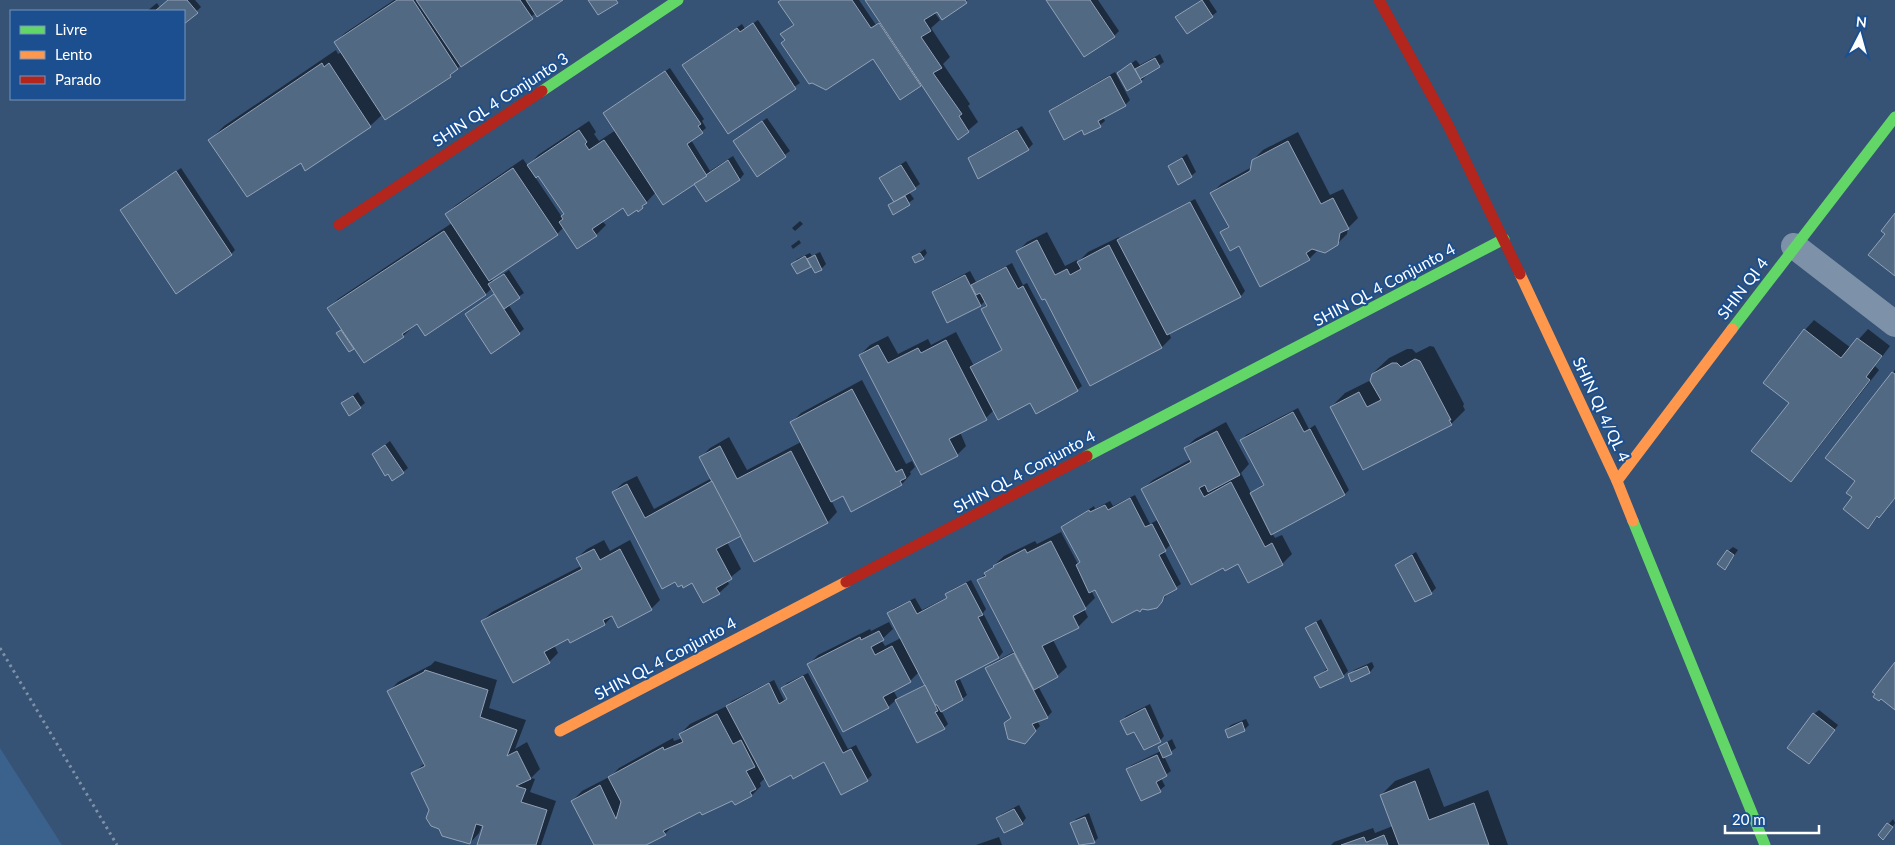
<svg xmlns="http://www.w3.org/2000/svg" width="1895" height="845" font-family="Lato,sans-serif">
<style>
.water{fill:#3b618d}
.shadow{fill:#0007;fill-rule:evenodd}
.building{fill:#526984;stroke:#92a2b6}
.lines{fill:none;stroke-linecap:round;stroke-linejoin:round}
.path{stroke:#7d92a8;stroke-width:3;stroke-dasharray:2.5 4;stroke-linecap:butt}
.street{stroke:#7d92a8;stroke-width:26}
.fast{stroke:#63d668;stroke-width:11}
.slow{stroke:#ff974d;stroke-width:11}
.jam{stroke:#b3261e;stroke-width:11}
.labels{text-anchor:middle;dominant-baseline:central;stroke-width:4;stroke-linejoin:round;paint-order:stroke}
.street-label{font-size:16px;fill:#fff;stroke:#1b4f8f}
</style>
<rect width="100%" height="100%" fill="#365274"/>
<path class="water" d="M0 748 62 845H0Z"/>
<g class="shadow">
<path d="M169 0H195L201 7 184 23V11H147L157 3 160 8Z"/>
<path d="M394 0H561L536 13 461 65 450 76 383 114 370 126 301 161 210 140 224 126 336 50 338 54 342 52 335 42 345 33Z"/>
<path d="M782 0H859L876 25 881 21 866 0H968L934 12 940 20 931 28 950 57 943 64 970 104 968 106 978 122 958 139 922 84 900 98 873 57 786 40 782 34 795 24Z"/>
<path d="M1048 0H1098L1119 31 1114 36Z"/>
<path d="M1201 0H1209L1217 12 1188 33 1177 17Z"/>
<path d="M758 20 800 83 728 132 683 65 742 24 745 29Z"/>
<path d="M1160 54 1164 62 1145 75 1146 76 1141 81 1118 73 1136 60 1140 65Z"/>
<path d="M670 68 704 119 702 121 706 128 691 140 710 171 733 156 744 174 740 179 706 200 695 183 656 192 642 207H624L602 221 606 225 596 235 564 227 557 234 491 278 493 281 509 270 524 293 508 304 524 329 519 333 466 314 495 293 492 288 486 294 425 334 417 323 403 336 353 348 338 333 342 329 329 308 338 299 452 223 446 214 456 205 523 159 528 166 538 155 589 121 596 132 594 134 599 141 616 130 610 109ZM538 174 565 213 562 217 535 177Z"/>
<path d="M1115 72 1130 100 1125 105 1103 117 1105 121 1100 125 1083 129 1051 111 1055 107Z"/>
<path d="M767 118 790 151 757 175 739 137Z"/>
<path d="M1022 126 1033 144 1028 149 969 158 974 154Z"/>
<path d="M1298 132 1330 195 1343 189 1358 218 1348 228 1347 234 1337 244 1319 249 1309 259 1239 245 1222 232 1229 225 1212 193 1221 184 1252 167 1253 160 1263 150Z"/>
<path d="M1187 154 1196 172 1191 176 1169 166Z"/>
<path d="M906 161 920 184 909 192 914 199 894 213 890 206 895 200 880 178Z"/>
<path d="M181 168 235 250 231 254 122 210Z"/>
<path d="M1195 199 1245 291 1241 296 1169 333 1171 338 1162 347 1045 297 1018 251 1027 242 1047 232 1065 266 1077 260 1078 262 1088 252 1119 237 1120 239Z"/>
<path d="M800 221 803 224 795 231 792 228Z"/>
<path d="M799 240 801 243 793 249 791 246Z"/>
<path d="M925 249 927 253 923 258 913 257Z"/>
<path d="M820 252 826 264 821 269 812 265 797 273 793 264 797 259 810 253 812 256Z"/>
<path d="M1012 263 1023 285 1027 283 1082 386 1077 390 994 410 986 418 960 432 966 446 957 455 860 355 870 345 888 336 898 354 928 339 931 345 956 332 974 366 1003 349 982 309 987 304 985 301 981 305 948 321 934 292 938 288 970 271 976 282Z"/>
<path d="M1814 320 1851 348 1868 329 1890 346 1875 366 1879 370 1801 470 1791 480 1790 402 1764 382 1805 330Z"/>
<path d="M1430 346 1434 347 1464 404 1463 406 1465 410 1451 424 1331 407 1345 393 1371 380 1374 372 1389 358 1407 349H1412L1416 353Z"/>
<path d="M1895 370V499L1868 527 1853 497 1857 481 1827 458Z"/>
<path d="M862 380 906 464 912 461 915 467 910 472 911 474 902 484 851 510 843 494 831 500 837 512 828 522 755 560 741 534 727 542 741 569 727 580 729 584 719 593 693 581 613 492 623 483 637 476 654 509 712 478 701 457 710 448 729 437 747 470 801 442 791 423 801 413Z"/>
<path d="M358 392 365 403 360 407 342 404Z"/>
<path d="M1298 408 1309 429 1315 425 1349 490 1345 494 1272 533 1275 538 1282 535 1292 554 1282 564 1238 562 1171 544 1164 551 1181 584 1167 593 1166 596 1156 607 1095 588 1091 590 1095 598 1084 609 1088 617 1078 627 1053 640 1067 667 1057 676 1038 686 1052 712 1047 717 1037 721 1040 726 1029 737 1005 723 1012 717 986 668 991 664 1015 651 978 581 1004 556 1035 541 1037 544 1061 532 1078 564 1081 561 1063 527 1094 506 1095 509 1110 501 1113 506 1135 495 1150 524 1159 519 1143 489 1153 480 1191 459 1185 448 1195 439 1226 422 1249 464 1241 473 1251 493 1264 484 1242 440 1246 435Z"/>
<path d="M390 441 408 468 403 472 373 455Z"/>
<path d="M604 540 610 551 630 540 660 600 651 609 613 615 605 624 570 641 568 637 554 645 558 653 549 662 482 621 492 612 581 566 577 558 587 549Z"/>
<path d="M1733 547 1738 550 1725 568 1728 551Z"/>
<path d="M1416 552 1436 588 1431 593 1396 565Z"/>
<path d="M971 580 986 609 983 613 1003 652 999 657 959 677 967 695 962 699 941 710 948 724 944 728 918 741 897 699 888 707 809 664 818 655 870 629 871 631 889 622 893 629 881 640 885 646 901 638 889 614 893 609 915 598 922 610 948 597 947 595 951 590ZM919 672 925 684 898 699 893 690 910 681Z"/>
<path d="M1321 619 1348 671 1343 676 1320 686 1316 677 1328 668 1307 628Z"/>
<path d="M435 661 497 680 489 708 526 720 515 749 527 742 540 769 531 778 535 779 530 792 556 801 541 845H478L485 825H482L479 833 470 843 430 810 412 774 425 763 388 692 398 682 431 665Z"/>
<path d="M1372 662 1374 667 1370 672 1350 675 1354 670Z"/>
<path d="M808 673 848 749 856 745 872 775 867 780 825 761 792 774 765 778 760 783 761 786 752 795 733 799 701 810 675 823 665 834 644 845H595L572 801 582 791 611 776 619 768 673 738 674 741 682 738 680 734 690 724 727 706 732 701 774 680 784 700 788 698 783 688 787 683Z"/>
<path d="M1150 704 1164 736 1160 741 1122 721 1126 716Z"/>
<path d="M1819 710 1838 725 1813 758 1814 714Z"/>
<path d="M1246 719 1249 725 1244 730H1226L1231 725Z"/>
<path d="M1172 739 1176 748 1164 756 1171 771 1161 778 1165 786 1160 790 1128 769 1132 765 1161 751 1159 747Z"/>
<path d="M1429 768 1444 807 1488 790 1508 845H1331L1334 842 1373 828 1375 833 1393 826 1381 795 1395 781Z"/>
<path d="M1019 805 1026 818 1022 823 998 818 1002 814Z"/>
<path d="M1089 813 1098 838 1094 842 1080 845 1072 823 1076 819Z"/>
<path d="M1893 819 1895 823 1888 833 1880 835Z"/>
<path d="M999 837 1002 845H976Z"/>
</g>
<g class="building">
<path d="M168 0H187L198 13 184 24V11H155Z"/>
<path d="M397 0H413L458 69 450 75 451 77 385 120 334 42Z"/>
<path d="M416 0H520L533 19 461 67Z"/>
<path d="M526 0H563L537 17Z"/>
<path d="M588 0H616L618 3 598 15Z"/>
<path d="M781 0H852L871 28 879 23 921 86 900 100 873 59 826 90 812 83 809 84 781 43 785 40 780 34 794 25 778 2Z"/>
<path d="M865 0H965L967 3 942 20 937 12 924 20 931 31 921 37 942 68 933 73 962 114 959 116 969 132 958 140Z"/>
<path d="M1046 0H1090L1115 37 1084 57Z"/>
<path d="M1202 0 1213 17 1187 34 1175 17Z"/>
<path d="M753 23 796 89 728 134 682 65 737 28 740 32Z"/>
<path d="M1155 58 1160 67 1140 79 1135 69Z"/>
<path d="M322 63 324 67 329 63 371 127 305 171 301 163 247 197 208 140Z"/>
<path d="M1131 63 1142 82 1127 91 1117 73Z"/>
<path d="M665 71 701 124 698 126 703 133 687 144 707 176 663 205 603 113Z"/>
<path d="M1110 76 1126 106 1098 121 1101 127 1084 135 1082 130 1064 140 1049 111Z"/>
<path d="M762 121 786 157 757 177 733 141Z"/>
<path d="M579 130 587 142 585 144 589 150 604 140 647 203 642 206 643 208 638 212 637 210 628 216 623 208 592 229 597 236 577 249 559 222 563 219 561 216 564 214 538 176 536 178 527 165Z"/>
<path d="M1017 130 1029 150 978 179 968 158Z"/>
<path d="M1288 141 1321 204 1333 198 1349 229 1340 233 1338 245 1325 253 1312 249 1306 253 1310 260 1260 287 1239 246 1230 251 1220 232 1229 227 1210 193 1250 171 1252 160Z"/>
<path d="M1182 158 1192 177 1178 185 1168 166Z"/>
<path d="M728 160 740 180 706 202 694 184 707 176 706 175Z"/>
<path d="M901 165 916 189 894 202 879 178Z"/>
<path d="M513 168 558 235 489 281 445 214Z"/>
<path d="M176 171 232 255 176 294 120 210Z"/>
<path d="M905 196 910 205 893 215 888 205Z"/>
<path d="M1190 202 1241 297 1167 335 1117 240Z"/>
<path d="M1895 213V276L1868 255 1885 234 1881 231Z"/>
<path d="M444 231 486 295 425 336 417 324 402 334 404 337 364 363 327 308Z"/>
<path d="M1037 240 1055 275 1067 269 1070 275 1081 269 1077 262 1109 245 1162 348 1090 386 1045 299 1042 300 1016 251Z"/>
<path d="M920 253 924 259 915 263 912 257Z"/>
<path d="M815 255 822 270 815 273 807 259Z"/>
<path d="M805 256 811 267 797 274 791 264Z"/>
<path d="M1006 267 1018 289 1023 286 1078 391 1036 414 1030 403 998 420 970 367 1002 350 981 309 987 306 980 293 976 295 971 285Z"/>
<path d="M504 274 520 298 504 309 488 284Z"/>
<path d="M965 275 981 306 947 323 932 292Z"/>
<path d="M494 294 520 334 491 354 465 314Z"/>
<path d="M1804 329 1841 358 1857 338 1882 356 1866 377 1870 380 1791 482 1751 451 1789 403 1763 383Z"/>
<path d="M341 330 354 349 349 352 336 333Z"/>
<path d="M946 340 987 420 949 439 958 456 921 475 859 355 878 345 888 363 918 348 921 353Z"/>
<path d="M1415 359 1420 361 1451 420H1449L1452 425 1363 470 1330 407 1359 392 1367 407 1381 400 1370 381 1372 374 1392 363H1397L1401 367Z"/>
<path d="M1892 372 1895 374V498L1879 518 1877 516 1868 529 1843 509 1852 497 1846 493 1855 481 1825 458Z"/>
<path d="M852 389 896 472 902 469 906 478 900 481 902 485 851 512 843 496 831 502 790 422Z"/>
<path d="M353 396 361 408 349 416 341 403Z"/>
<path d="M1293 412 1304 432 1310 429 1345 495 1271 535 1250 493 1264 485 1240 440Z"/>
<path d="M1217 431 1240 475 1208 492 1205 485 1199 488 1204 497 1231 482 1265 547 1272 543 1283 565 1248 583 1238 564 1225 571 1223 568 1191 585 1141 489 1191 462 1184 448Z"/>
<path d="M385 445 404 473 392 481 388 474 385 476 372 454Z"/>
<path d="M720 446 737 479 791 451 828 523 754 562 699 457Z"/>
<path d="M712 481 741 536 716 549 732 579 716 588 720 594 703 603 692 583 683 588 682 585 678 587 675 582 662 589 612 492 627 484 645 518Z"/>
<path d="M1130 498 1145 527 1152 524 1166 551 1159 555 1177 589 1164 596 1162 602 1157 608 1148 610 1142 609 1140 612 1137 610 1112 623 1095 590 1089 593 1076 565 1080 562 1061 527 1089 510 1090 512 1105 505 1108 510Z"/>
<path d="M1051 541 1086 609 1073 616 1079 628 1042 646 1058 677 1034 690 977 580 986 576 984 573 994 567 993 566 1025 549 1027 553Z"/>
<path d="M594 549 600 560 620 549 652 610 618 628 612 616 603 620 605 625 570 643 568 639 544 652 550 663 513 683 481 621 582 569 576 558Z"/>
<path d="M1727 550 1734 555 1725 570 1717 564Z"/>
<path d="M1412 555 1432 594 1415 602 1395 565Z"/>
<path d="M966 583 983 615 978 617 999 658 955 681 963 700 941 712 937 705H935L887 613 910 601 917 614 947 598 945 594Z"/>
<path d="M1316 622 1344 677 1320 688 1314 677 1328 670 1305 628Z"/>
<path d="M879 631 884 640 871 647 875 655 892 646 911 682 883 697 889 708 843 732 807 664 860 637 861 640Z"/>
<path d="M1014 653 1048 718 1032 724 1036 731 1025 744 1008 739 1004 723 1011 718 985 668Z"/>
<path d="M1895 662V710L1881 699 1879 701 1873 697 1875 694 1872 692Z"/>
<path d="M1367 666 1370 673 1351 682 1348 674Z"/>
<path d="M425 670 488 690 480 717 517 730 507 756 517 751 531 779 516 786 526 789 521 802 547 810 536 845H477L483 826 476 824 470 844 442 836 439 829 431 826 426 818 429 810 411 773 425 766 387 691 424 672Z"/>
<path d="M803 676 843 753 851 749 868 781 841 795 824 762 793 779 791 775 769 787 726 706 769 683 779 704 787 699 781 688Z"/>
<path d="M925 685 938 711 935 712 945 729 917 743 895 700Z"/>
<path d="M1145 708 1161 742 1144 750 1134 732 1127 735 1120 721Z"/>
<path d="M1813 713 1835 730 1809 764 1787 748Z"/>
<path d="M717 714 733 744 741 740 755 767 746 771 756 789 750 792 752 796 735 805 732 801 702 815 700 812 663 831 666 835 646 845H594L571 801 600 785 616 819 621 802 608 777 663 747 664 750 683 742 679 734Z"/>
<path d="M1242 722 1245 731 1228 738 1225 730Z"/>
<path d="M1167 742 1172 754 1163 758 1158 747Z"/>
<path d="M1157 755 1167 776 1156 782 1161 792 1141 801 1126 769Z"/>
<path d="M1415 781 1429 820 1474 803 1489 845H1399L1380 795Z"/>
<path d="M1014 809 1023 824 1004 833 996 818Z"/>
<path d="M1085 817 1095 843 1079 845 1070 823Z"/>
<path d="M1887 823 1893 827 1883 840 1878 835Z"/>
<path d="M1384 835 1388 845H1341L1364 837 1366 842H1367Z"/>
</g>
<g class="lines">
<path class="path" d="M0 648 117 845"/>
<path class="street" d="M1794 246 1895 324"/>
<g class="fast">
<path d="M542 91 678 0"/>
<path d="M1732 329 1895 117"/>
<path d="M1087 456 1504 239"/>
<path d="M1633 521 1765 845"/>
</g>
<g class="slow">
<path d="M1520 274 1617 481 1633 521"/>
<path d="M1617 481 1732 329"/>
<path d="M560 731 846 582"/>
</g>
<g class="jam">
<path d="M1379 0 1448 125 1520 274"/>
<path d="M339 225 542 91"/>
<path d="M846 582 1087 456"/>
</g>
</g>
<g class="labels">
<g class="street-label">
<text transform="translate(500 99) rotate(-33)">SHIN QL 4 Conjunto 3</text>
<text transform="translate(1384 284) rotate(-28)">SHIN QL 4 Conjunto 4</text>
<text transform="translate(1742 288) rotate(-53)">SHIN QI 4</text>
<text transform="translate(1602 409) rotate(65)">SHIN QI 4/QL 4</text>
<text transform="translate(1024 471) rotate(-28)">SHIN QL 4 Conjunto 4</text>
<text transform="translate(665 658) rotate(-28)">SHIN QL 4 Conjunto 4</text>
</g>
</g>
<rect x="10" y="10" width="175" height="90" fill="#1b4f8f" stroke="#7695bc"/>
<rect x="20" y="26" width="25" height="8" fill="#63d668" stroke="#7695bc"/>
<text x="55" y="35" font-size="15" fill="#ffffff">Livre</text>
<rect x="20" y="51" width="25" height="8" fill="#ff974d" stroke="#7695bc"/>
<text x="55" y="60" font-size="15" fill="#ffffff">Lento</text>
<rect x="20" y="76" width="25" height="8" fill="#b3261e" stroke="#7695bc"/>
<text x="55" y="85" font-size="15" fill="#ffffff">Parado</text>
<g transform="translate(1860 35) rotate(6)" stroke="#1b4f8f" stroke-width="4" paint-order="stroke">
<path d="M0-4L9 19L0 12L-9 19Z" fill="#ffffff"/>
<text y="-8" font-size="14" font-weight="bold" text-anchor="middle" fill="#ffffff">N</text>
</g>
<path d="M1725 825v8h94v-8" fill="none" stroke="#ffffff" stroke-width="2.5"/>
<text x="1732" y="825" font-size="15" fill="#ffffff" stroke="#1b4f8f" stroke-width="4" paint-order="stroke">20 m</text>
</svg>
